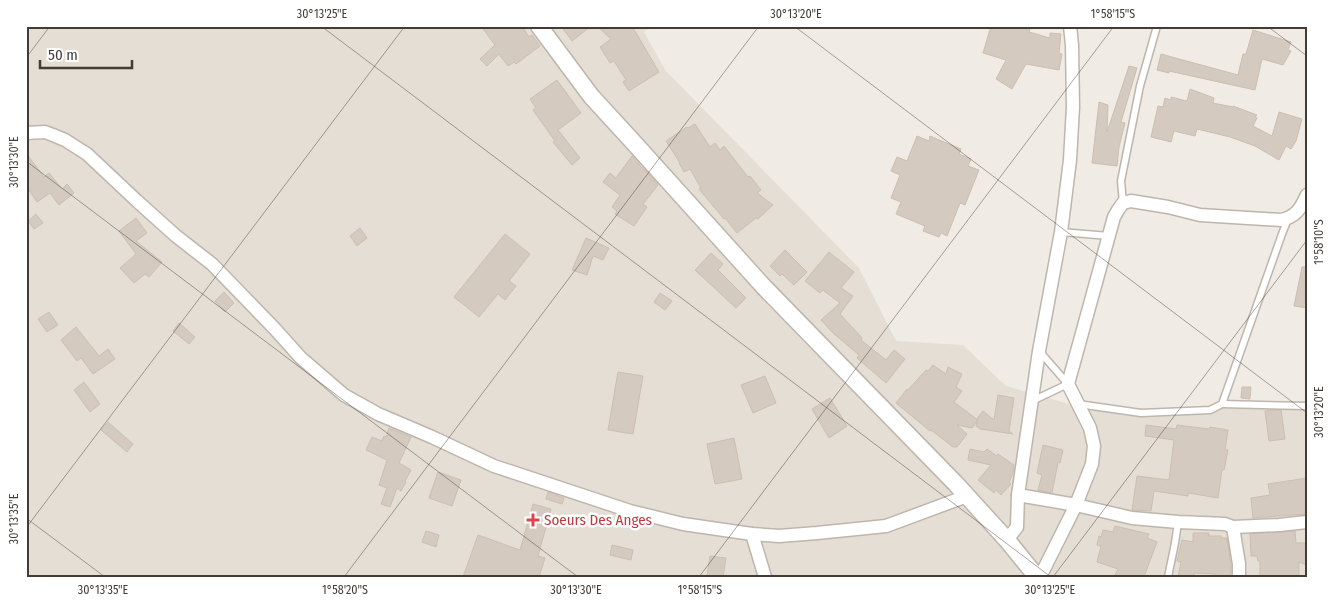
<svg xmlns="http://www.w3.org/2000/svg" width="1333" height="603" font-family="'Fira Sans Condensed',sans-serif">
<style>
.residential{fill:#e4ded4}
.building{fill:#d4cabf;stroke:#cbbfb0}
.lines{fill:none;stroke-linecap:round;stroke-linejoin:round}
.service-casing{stroke:#beb6ac;stroke-width:9}
.minor-casing{stroke:#beb6ac;stroke-width:15}
.tertiary-casing{stroke:#beb6ac;stroke-width:19}
.service{stroke:#fff;stroke-width:6}
.minor{stroke:#fff;stroke-width:12}
.tertiary{stroke:#fff;stroke-width:16}
.ticks{fill:none;stroke:#423c35;stroke-width:1;stroke-opacity:0.45}
.health-dot{fill:#e0444e;stroke:#fff;stroke-width:2}
.labels{text-anchor:middle;dominant-baseline:central;stroke-width:5;stroke-linejoin:round;paint-order:stroke}
.health-label{font-size:15px;fill:#be3a42;stroke:#fff;text-anchor:start}
.neatline{fill:none;stroke:#423c35;stroke-width:2}
.ticks-label{font-size:12px;text-anchor:middle;fill:#423c35}
</style>
<rect width="100%" height="100%" fill="#f0ece5"/>
<path class="residential" d="M26 26H651L644 32 666 71 859 268 896 341 963 345 1006 386 1079 407 1161 416 1209 414 1231 406 1307 409V577H26Z"/>
<g class="building">
<path d="M481 26H522L529 37 532 35 540 46 516 64 514 62 508 66 499 54 487 66 480 59 495 45Z"/>
<path d="M561 26H591L572 41Z"/>
<path d="M597 26H632L659 72 629 91 623 82 626 80 614 61 610 63 600 47 611 39Z"/>
<path d="M991 26H1021L1030 29 1029 32 1050 38V33L1061 34 1059 53 1062 54 1059 70 1026 64 1012 89 996 79 1006 60 983 53Z"/>
<path d="M1253 30 1291 42 1288 50 1291 51 1283 65 1262 59 1255 90 1169 71V73L1157 70 1161 54 1238 75 1243 54H1246Z"/>
<path d="M1129 66 1137 68 1121 122 1125 123 1119 147 1117 166 1092 163 1099 102 1108 105 1107 132Z"/>
<path d="M557 80 581 113 558 130 580 158 572 165 553 142 555 141 533 110 536 108 530 99Z"/>
<path d="M1190 89 1214 98 1213 103 1233 107V106L1257 115 1255 117 1257 118 1253 126 1272 136 1279 112 1302 119 1296 141 1291 149 1286 146 1279 160 1255 146 1230 137 1197 129 1195 136 1174 131 1171 142 1151 137 1158 106 1163 107 1165 98 1171 100V97L1187 101Z"/>
<path d="M695 124 710 147 715 143 720 150 724 146 748 177 750 176 761 190 757 193 773 205 758 219 756 218 737 233 725 218 724 219 699 189 701 188 690 169 684 172 679 163H680L666 141 687 127 688 128Z"/>
<path d="M917 136 929 141 930 136 961 149 959 154 971 159 968 166 979 170 965 205 960 203 947 236 941 233 939 237 923 231 925 226 896 214 901 202 891 198 900 175 891 171 897 157 907 161Z"/>
<path d="M26 153 44 177 49 173 62 189 67 184 74 193 59 205 50 193 37 202 26 186Z"/>
<path d="M632 156 640 165V166L646 171 658 185 643 204 647 207 634 226 615 214 617 211 612 207 620 195 603 182 610 173 616 178Z"/>
<path d="M36 214 43 223 34 229 28 221Z"/>
<path d="M136 218 147 233 136 241 162 262 149 277 145 274 134 283 120 268 136 254 119 231Z"/>
<path d="M360 228 367 238 357 246 350 236Z"/>
<path d="M505 234 530 254 509 281 516 286 505 300 498 294 479 317 454 297Z"/>
<path d="M586 238 609 248 603 260 593 256 587 275 572 270Z"/>
<path d="M785 250 807 272 794 285 782 274 780 276 770 266Z"/>
<path d="M829 252 854 272 841 288 853 296 840 314 862 338 861 340 886 360 894 350 905 359 886 383 857 358 859 355 833 333 821 320 840 303 823 290 820 293 805 281Z"/>
<path d="M711 253 723 264 718 270 746 298 736 308 695 270Z"/>
<path d="M1302 267H1307V308L1294 306Z"/>
<path d="M224 292 234 303 225 312 215 301Z"/>
<path d="M660 293 672 301 665 310 654 302Z"/>
<path d="M49 312 58 325 47 332 38 319Z"/>
<path d="M179 323 195 337 189 344 173 331Z"/>
<path d="M76 327 99 356 108 349 115 359 93 374 81 358 77 361 61 340Z"/>
<path d="M933 365 946 374 948 367 962 374 956 387 962 391 954 402 978 420 972 428 957 425 967 434 957 447H953L931 430 930 431 896 403 907 389 908 390 926 370 928 371Z"/>
<path d="M618 372 643 376 633 434 608 430Z"/>
<path d="M765 376 776 403 753 413 741 385Z"/>
<path d="M84 382 100 404 90 412 74 390Z"/>
<path d="M1242 387H1251L1250 399 1241 398Z"/>
<path d="M998 395 1014 398 1009 431 1013 434 980 429 976 426 978 417 983 411 994 420Z"/>
<path d="M830 398 847 426 829 438 812 409Z"/>
<path d="M1274 410H1281L1285 439 1269 441 1265 411Z"/>
<path d="M108 422 133 444 127 452 101 430Z"/>
<path d="M1146 425 1176 429 1177 425 1209 429 1210 427 1228 430 1225 450H1228L1224 470 1222 469 1218 498 1188 493V496L1154 491 1151 511 1132 510 1137 476 1169 480 1174 440 1145 436Z"/>
<path d="M389 428 411 437 399 463 411 470 405 481 406 482 401 491 397 488 390 507 381 504 387 488 379 485 387 460 366 450 372 437 382 441 384 436 386 437Z"/>
<path d="M734 438 742 479 715 484 707 444Z"/>
<path d="M1043 445 1063 450 1060 463 1058 462 1052 493 1038 490 1042 475 1037 473Z"/>
<path d="M970 449 984 452 987 449 997 456 998 454 1014 465 1013 473 1009 482 1011 484 1001 495 996 490 994 493 978 480 991 465 968 460Z"/>
<path d="M438 472 461 480 452 506 429 498Z"/>
<path d="M1307 478V514L1253 518 1251 498 1270 495 1268 484Z"/>
<path d="M548 492 564 498 562 504 546 499Z"/>
<path d="M533 504 551 509 538 556 545 558 539 577H463L478 535 520 550Z"/>
<path d="M1115 526 1149 534 1147 538 1157 542 1144 577H1114L1118 569 1097 562 1101 546 1097 545 1099 536 1101 537 1103 530 1113 532Z"/>
<path d="M426 531 439 535 436 547 422 542Z"/>
<path d="M1295 531 1296 543H1307V565L1299 562V577H1260V561H1258L1257 556H1251L1250 534Z"/>
<path d="M1193 533H1209V536H1221V538H1227L1231 565V577H1215V574L1194 573V577H1178L1181 562 1177 561 1182 540 1193 542Z"/>
<path d="M612 545 633 550 631 560 610 555Z"/>
<path d="M710 556 726 558 723 577 707 576Z"/>
</g>
<g class="lines">
<defs>
<g id="service">
<path d="M1123 203 1121 181 1140 86 1157 26"/>
<path d="M1061 232 1109 236"/>
<path d="M1032 401 1068 384 1040 352"/>
<path d="M1078 404 1141 413 1210 410 1222 404 1282 234 1288 219"/>
<path d="M1222 404 1307 406"/>
<path d="M1168 577 1175 543 1178 522"/>
</g>
<g id="minor">
<path d="M26 133 45 132 53 135 65 140 87 154 137 201 176 236 212 264 274 328 301 358 344 395 378 414 432 437 494 466 630 511 683 524 752 534 779 536 817 533 886 526 967 496"/>
<path d="M1018 495 1076 505 1132 518 1178 522 1225 524 1233 527 1279 525 1307 522"/>
<path d="M1233 527 1239 564V577"/>
<path d="M752 534 765 577"/>
<path d="M1007 540 1017 527 1018 495 1039 351 1061 232 1070 160 1073 107 1072 45 1070 26"/>
<path d="M1040 577 1076 505 1092 464 1094 446 1090 428 1068 384 1114 217 1118 210 1123 203 1131 201 1168 207 1200 215 1281 220C1296 217 1301 208 1307 195"/>
</g>
<path id="tertiary" d="M539 26 591 96 635 144 763 286 956 484 1007 540 1037 577"/>
</defs>
<use href="#service" class="service-casing"/>
<use href="#minor" class="minor-casing"/>
<use href="#tertiary" class="tertiary-casing"/>
<use href="#service" class="service"/>
<use href="#minor" class="minor"/>
<use href="#tertiary" class="tertiary"/>
</g>
<path class="ticks" d="M321 26 1051 577M794 26 1307 413M1267 26 1307 56M26 58 50 26M26 161 578 577M26 518 105 577M26 528 405 26M344 577 759 26M699 577 1114 26M1053 577 1307 240"/>
<path class="health-dot" d="M530.5 512.5h5v5h5v5h-5v5h-5v-5h-5v-5h5z"/>
<g class="labels">
<g class="health-label">
<text x="544" y="520">Soeurs Des Anges</text>
</g>
</g>
<rect width="1333" height="603" fill="none" stroke="#ffffff" stroke-width="55"/>
<path d="M40 60v8h92v-8" fill="none" stroke="#423c35" stroke-width="2.5"/>
<text x="48" y="60" font-size="15" fill="#423c35" stroke="#ffffff" stroke-width="4" paint-order="stroke">50 m</text>
<rect x="28" y="28" width="1278" height="548" class="neatline"/>
<g class="ticks-label">
<text x="322" y="18">30°13'25"E</text>
<text x="796" y="18">30°13'20"E</text>
<text x="1113" y="18">1°58'15"S</text>
<text transform="translate(14 162) rotate(-90)" y="4">30°13'30"E</text>
<text transform="translate(1319 242) rotate(-90)" y="4">1°58'10"S</text>
<text transform="translate(1319 412) rotate(-90)" y="4">30°13'20"E</text>
<text transform="translate(14 519) rotate(-90)" y="4">30°13'35"E</text>
<text x="103" y="594">30°13'35"E</text>
<text x="345" y="594">1°58'20"S</text>
<text x="576" y="594">30°13'30"E</text>
<text x="700" y="594">1°58'15"S</text>
<text x="1050" y="594">30°13'25"E</text>
</g>
</svg>
